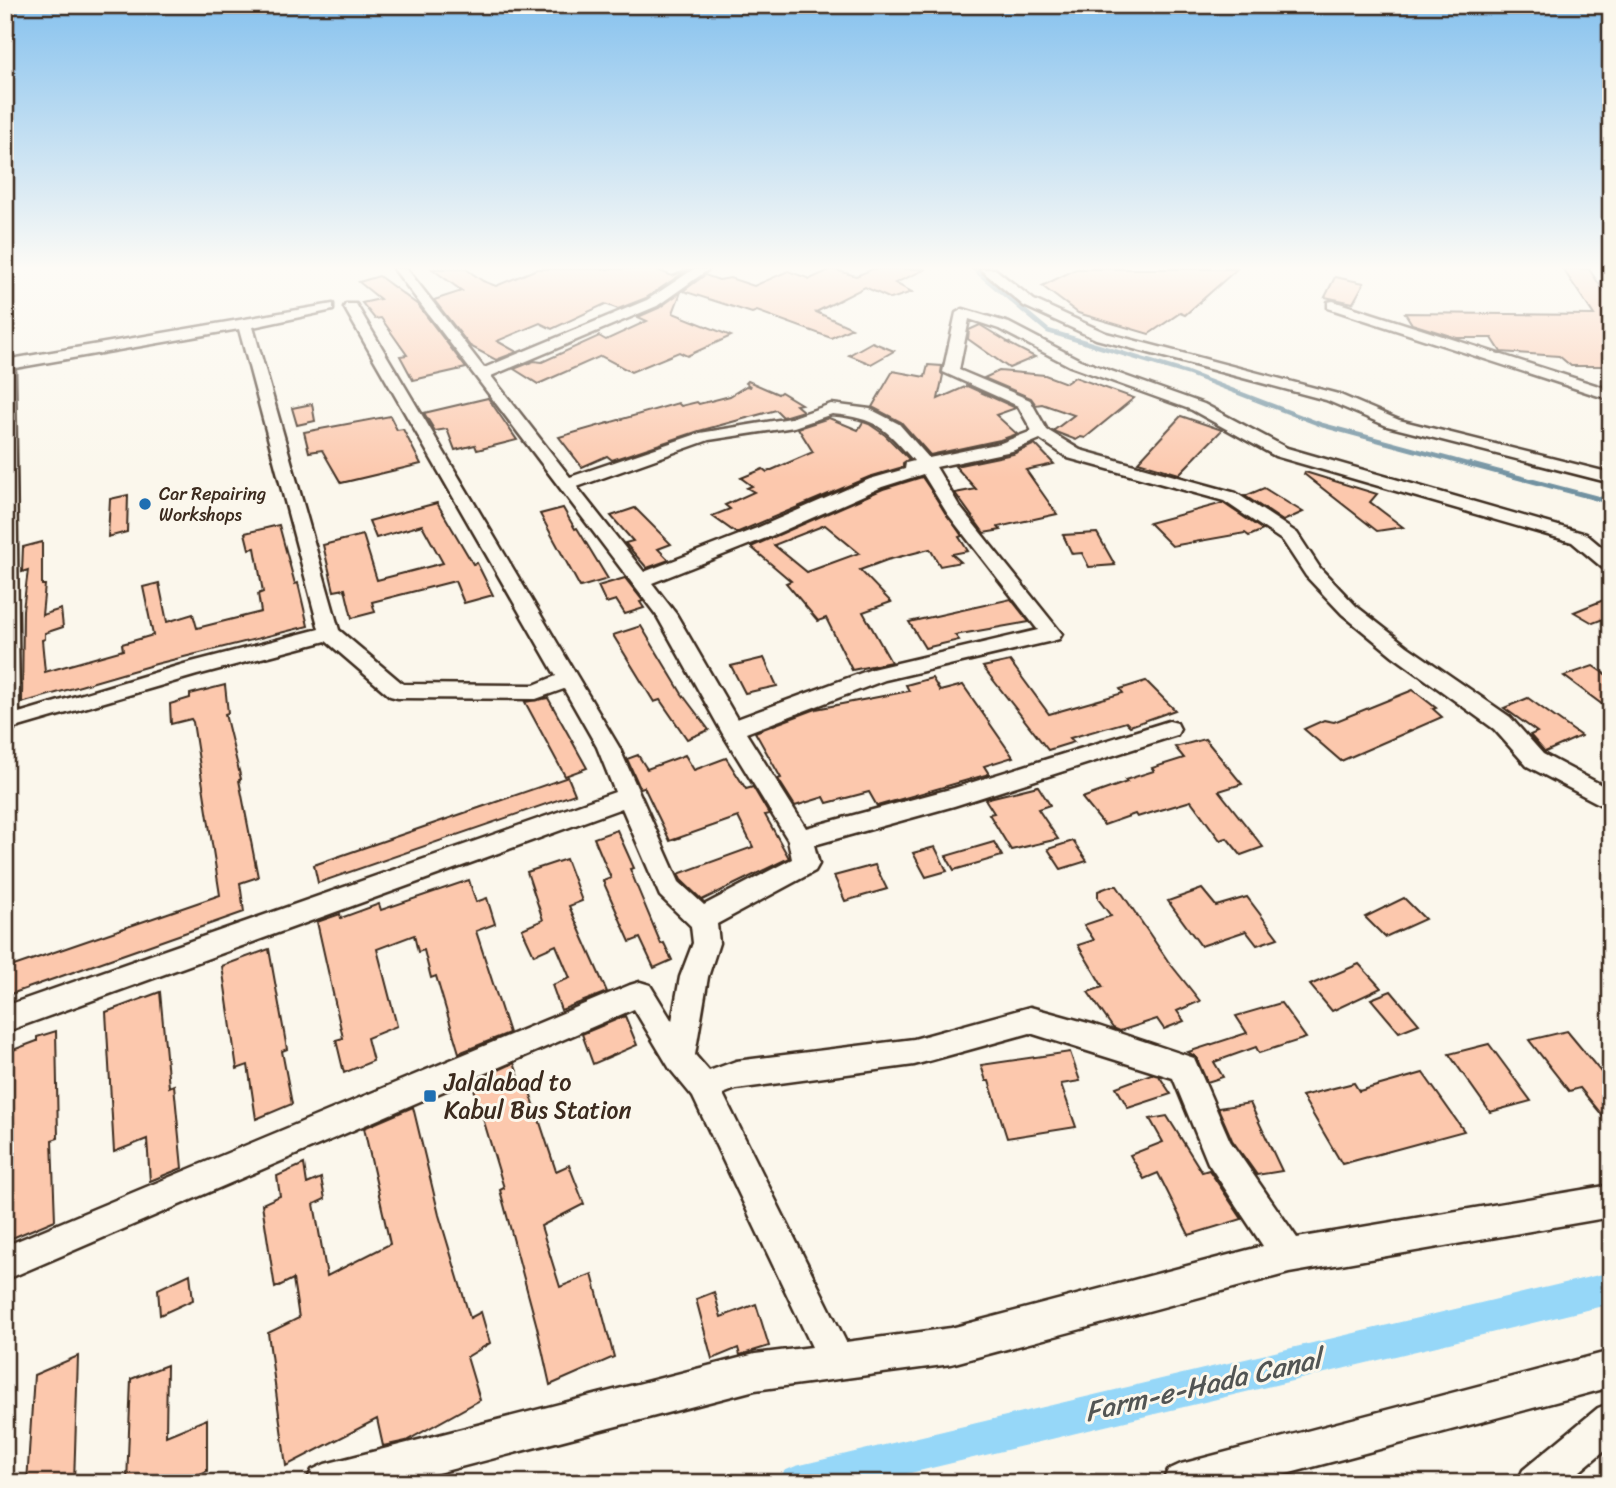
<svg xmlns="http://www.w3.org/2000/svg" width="1616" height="1488" font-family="Sriracha,sans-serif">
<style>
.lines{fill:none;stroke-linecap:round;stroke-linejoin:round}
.stream-far1{stroke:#7292a1;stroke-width:4.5}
.stream{stroke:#7292a1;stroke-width:5}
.canal{fill:#96d7f8;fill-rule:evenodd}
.building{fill:#fcc8ad;stroke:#3b2a1e;stroke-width:2;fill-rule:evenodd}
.minor-casing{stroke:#3b2a1e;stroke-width:5}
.minor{fill:#fbf7ec;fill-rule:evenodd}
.poi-dot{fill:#1f6fb2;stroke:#fbf7ec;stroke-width:2.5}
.labels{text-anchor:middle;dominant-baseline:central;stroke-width:6;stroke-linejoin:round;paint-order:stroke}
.far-poi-label{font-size:18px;fill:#3b2a1e;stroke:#fbf7ec;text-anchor:start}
.near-poi-label{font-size:24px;fill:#3b2a1e;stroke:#fbf7ec;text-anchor:start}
.near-water-label{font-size:28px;font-style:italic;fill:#525554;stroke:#fbf7ec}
</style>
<rect width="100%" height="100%" fill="#fbf7ec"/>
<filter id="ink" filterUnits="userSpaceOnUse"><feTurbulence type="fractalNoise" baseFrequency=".0143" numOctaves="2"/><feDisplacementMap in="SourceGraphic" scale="14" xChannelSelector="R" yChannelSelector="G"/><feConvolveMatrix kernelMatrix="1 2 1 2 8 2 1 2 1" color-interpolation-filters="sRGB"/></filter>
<g filter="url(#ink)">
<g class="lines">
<path class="stream-far1" d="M974 269 1048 331 1187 373 1322 425 1474 466"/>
<path class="stream" d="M1468 464 1611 502"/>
<path class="canal" d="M1611 1272V1304L869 1483H779L784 1471 796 1466Z"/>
</g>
<g class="building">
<path d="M432 269H466L483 281 496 286 537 269H655L672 276 689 269 646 298 618 309 605 304 552 329 540 323 497 341 517 352 496 360 470 346 434 300 462 291Z"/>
<path d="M832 269 856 276 873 269H926L895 283 912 292 891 299 865 287 816 312 852 328 831 338 757 311 752 313 683 291 705 275 719 280 730 278 754 286 788 271 810 279Z"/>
<path d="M1076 269H1237L1185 315 1180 313 1149 334 1078 313 1042 286Z"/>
<path d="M1563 269H1589L1611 302V366H1571L1559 356 1501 352 1492 338H1457L1412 324 1405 313 1594 315Z"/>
<path d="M379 276 418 305 466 368 413 380 400 356 407 355 381 318 375 319 362 303 380 299 359 282Z"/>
<path d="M1335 277 1364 283 1353 303 1325 297Z"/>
<path d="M681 292 673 313 731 336 687 356 679 352 631 372 601 356 538 384 514 369 534 361 542 362 599 336 606 340 647 321 638 317 659 308Z"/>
<path d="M980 325 1008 342H1006L1035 357 1009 368 968 339 969 330Z"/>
<path d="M872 342 894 351 871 364 849 355Z"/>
<path d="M928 365 942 366 941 373 943 375 938 399 967 386 1016 408 996 415 1017 434 1000 440 930 455 901 422 872 407 893 371 925 377Z"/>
<path d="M999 371 1045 375 1066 383 1075 377 1134 398 1085 438 1081 437 1076 440 1053 431 1074 415 1042 404 1036 405 1031 398 984 378Z"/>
<path d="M748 381 778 394 781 392 801 404 796 405 803 411 783 417 776 410 699 431 612 460 607 456 582 467 559 437 678 403 681 406 697 402 699 404 730 396 746 386 751 387 746 383Z"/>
<path d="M488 398 517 440 477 450 475 445 455 450 447 429 435 431 424 413Z"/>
<path d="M312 404 315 421 297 425 292 408Z"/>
<path d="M390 416 397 430 403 429 421 464 341 483 322 450 309 452 304 432Z"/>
<path d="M1181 416 1222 430 1179 474 1138 462Z"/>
<path d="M829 418 858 430 863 422 869 424 885 435 909 459 903 463V467L869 477 736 533 712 516 730 509 725 505 754 492 747 488 752 486 741 478 763 469 767 472 813 452 798 428Z"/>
<path d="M1035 444 1054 464 1026 470 1057 514 998 527 1001 530 984 533 955 493 976 489 955 466 1013 454Z"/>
<path d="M1305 472 1377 494 1370 502 1403 527 1377 531 1304 474Z"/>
<path d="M922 477 962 536 959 537 968 551 952 554 961 562 940 566 930 549 887 560 860 570 891 602 863 612 891 662 852 670 826 618 818 621 786 583 791 581 751 547 883 489ZM825 525 859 553 807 572 774 545Z"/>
<path d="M1264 488 1288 503 1303 512 1283 521 1245 496Z"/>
<path d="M128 495 127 532 108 537 110 499Z"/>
<path d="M437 503 473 564 477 563 493 595 464 603 455 581 372 602 375 612 352 618 345 589 334 591 323 545 363 535 377 580 443 563 422 525 376 538 369 521Z"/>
<path d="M1223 503 1263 530 1249 536 1245 533 1172 546 1149 523Z"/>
<path d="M563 508 575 529 577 528 608 579 580 587 540 514Z"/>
<path d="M635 508 671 544 658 549 669 560 647 568 625 543 633 541 611 516Z"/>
<path d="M279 525 295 584 298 583 308 626 156 664 22 703 23 610 28 570 22 572 23 547 42 542V585H45L42 615 61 609 63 627 45 633V639L42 640 45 672 123 650 122 644 153 635 143 587 159 583 167 622 193 614 197 628 261 612 258 594 263 592 255 548 249 549 245 533Z"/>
<path d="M1097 533 1115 565 1089 567 1082 553 1072 554 1063 535Z"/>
<path d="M625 578 643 601 640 602 644 608 625 614 616 600 606 603 598 586Z"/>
<path d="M1611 597V616L1593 623 1574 612Z"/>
<path d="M1011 599 1029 622 955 635 959 640 925 648 909 622Z"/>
<path d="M641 626 682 694 709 730 687 739 660 700 654 702 613 635Z"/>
<path d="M764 658 777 686 745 693 731 666Z"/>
<path d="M1010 661 1049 714 1123 693 1120 689 1146 681 1175 710 1130 726 1126 722 1070 738 1074 742 1048 750 983 667Z"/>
<path d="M1593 666 1611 678V711L1564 676Z"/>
<path d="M932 678 940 691 963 685 1013 757 984 766 989 774 877 806 869 792 827 803 824 797 795 806 778 779 781 778 755 732 816 709 909 691 906 685Z"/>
<path d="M225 685 228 713 225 714 241 779 239 780 258 877 240 883 244 912 5 996V969L220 895 193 722 191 719 171 724 170 704 190 698V694Z"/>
<path d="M1413 690 1436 708 1433 709 1442 717 1341 761 1304 729 1324 720 1334 722Z"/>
<path d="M548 698 587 768 565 776 525 702Z"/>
<path d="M1528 698 1581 736 1545 752 1530 735 1537 732 1504 708Z"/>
<path d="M1205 739 1242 784 1219 791 1263 847 1241 855 1227 838 1220 840 1191 801 1137 817 1135 814 1104 825 1082 798 1127 782 1125 780 1154 771 1152 768 1184 758 1175 747Z"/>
<path d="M638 755 647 769 685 755 694 770 726 758 746 789 753 787 769 814 765 815 789 858 702 900 681 880 678 874 753 847 738 817 670 841 644 787 640 788 627 759Z"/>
<path d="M568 777 575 794 318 883 314 865Z"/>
<path d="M1038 786 1050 805 1038 809 1058 839 1011 850 989 814 994 813 985 799Z"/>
<path d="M617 830 634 868 630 869 638 889 661 944 664 943 672 960 654 968 640 938 630 942 603 881 611 878 594 838Z"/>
<path d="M1073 841 1087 861 1061 869 1048 849Z"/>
<path d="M994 842 1002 856 954 870 946 856Z"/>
<path d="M935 847 947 871 926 877 913 853Z"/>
<path d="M566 859 582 901 569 906 607 992 561 1010 552 985 570 978 556 945 534 955 522 929 543 920 527 872Z"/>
<path d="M875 865 887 889 845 901 834 876Z"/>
<path d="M469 880 476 902 487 898 495 924 476 931 509 1033 459 1053 436 976 431 978 424 950 418 952 414 935 377 949 397 1026 367 1038 373 1061 344 1073 336 1040 343 1038 317 922 340 914 341 918 379 904 381 910Z"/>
<path d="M1111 886H1117L1168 961 1200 1001 1177 1011 1184 1021 1164 1029 1157 1019 1120 1031 1113 1028 1088 992 1103 987 1078 945 1094 940 1084 925 1111 916 1098 899V891Z"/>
<path d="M1202 889 1216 906 1247 897 1278 938 1257 945 1246 931 1201 946 1168 901Z"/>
<path d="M1404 898 1425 919 1385 937 1365 917Z"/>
<path d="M269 949 287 1049 282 1051 292 1104 256 1119 248 1065 237 1069 222 966Z"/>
<path d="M1359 964 1381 988 1332 1011 1310 985Z"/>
<path d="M1391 991 1419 1024 1399 1032 1371 999Z"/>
<path d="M160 992 169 1087 174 1085 182 1168 150 1181 147 1139 114 1152 106 1012Z"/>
<path d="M1281 1003 1306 1038 1259 1053 1256 1047 1214 1062 1223 1077 1207 1082 1196 1057 1188 1052 1247 1033 1236 1016Z"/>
<path d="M625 1016 637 1045 593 1064 582 1034Z"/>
<path d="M56 1031 58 1138 52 1140 55 1220 5 1241V1053L37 1041V1037Z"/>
<path d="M1567 1031 1611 1084V1126L1580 1088 1569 1091 1529 1040Z"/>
<path d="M1489 1044 1531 1101 1490 1112 1449 1054Z"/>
<path d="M1070 1052 1080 1081 1061 1084 1076 1127 1007 1138 989 1081H986L981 1065Z"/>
<path d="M514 1063 524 1091 529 1089 556 1171 569 1165 584 1204 541 1226 560 1287 592 1274 614 1357 550 1385 537 1327 500 1190 504 1188 472 1082Z"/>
<path d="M1423 1073 1464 1131 1342 1164 1302 1096 1354 1083 1359 1091Z"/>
<path d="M1151 1074 1159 1076 1171 1094 1128 1108 1116 1087Z"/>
<path d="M1250 1103 1282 1171 1257 1175 1232 1140 1218 1108Z"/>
<path d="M413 1107 439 1215 470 1318 481 1312 490 1343 467 1357 480 1400 406 1441 383 1446 377 1419 286 1466 268 1333 299 1318 293 1279 275 1288 262 1204 280 1196 277 1176 304 1164 307 1184 321 1178 325 1199 314 1204 327 1276 390 1244 364 1128Z"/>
<path d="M1167 1116 1202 1172 1209 1170 1242 1219 1189 1235 1158 1173 1144 1179 1130 1155 1163 1142 1150 1119Z"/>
<path d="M190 1274 193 1300 160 1315 158 1289Z"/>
<path d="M714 1292 721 1317 756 1304 769 1346 740 1355 738 1348 712 1359 696 1299Z"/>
<path d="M78 1356 74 1483H27L34 1375Z"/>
<path d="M167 1365 166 1436 207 1419V1471L179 1483H127L131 1379Z"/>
</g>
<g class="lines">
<defs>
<g id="minor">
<path d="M394 269H407L484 368 647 300 694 269H709L657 306 491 376 570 477 700 433 791 418 831 404 870 409 899 424 929 458 1001 443 1032 431 1018 406 943 372 956 313 963 309 1009 323 1080 360 1204 404 1287 448 1586 534 1611 555V571L1604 569 1572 542 1275 456 1192 410 1070 366 999 329 969 319 959 370 1030 400 1047 430 1080 450 1236 493 1297 533 1320 568 1356 606 1407 646 1510 717 1543 754 1611 790V810L1527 766 1494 729 1393 656 1342 614 1306 576 1283 541 1224 501 1068 458 1040 439 1012 451 936 467 960 507 1062 634 1059 639 1052 641 885 680 746 733 806 828 954 788 1169 721 1177 723 1180 729 1177 735 954 806 814 845 819 864 815 871 717 924 719 943 708 977 695 1055 709 1071 736 1061 914 1039 1030 1007 1095 1025 1194 1058 1230 1141 1297 1238 1611 1185V1217L1289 1273 951 1364 755 1390 399 1483H306L312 1470 325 1464 755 1354 812 1347 693 1097 670 1069 634 1009 5 1280V1246L630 985 640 982 650 985 672 1021 680 977 693 943 691 926 660 896 622 808 5 1032V1006L615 792 597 747 564 689 536 699 398 698 390 696 326 641 197 675 5 731V360L333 304V310L253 327 339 630 403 684 534 685 556 676 344 307 346 304H356L619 747 679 882 704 905 792 859 788 840 724 736 657 616ZM239 329 319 629 184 664 19 713 15 368ZM832 414C877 418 885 428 914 461L906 463 905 469 870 479 757 528 644 572 577 487 709 440 794 427ZM923 474 947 513 1038 630 872 669 737 719 676 614 652 583 771 536 882 487ZM1030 1033 1173 1078 1208 1163 1263 1246 951 1328 846 1342 723 1094 736 1089 914 1065Z"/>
<path d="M980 269H995L1034 300 1106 333 1338 394 1399 420 1611 473V483L1387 426 1326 400 1096 339 1024 306Z"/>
<path d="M1333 301 1611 390V400L1328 308V302Z"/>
<path d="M1611 1351V1387L1253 1483H1162L1168 1470 1181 1464Z"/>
<path d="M1611 1403V1445L1566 1483H1517L1523 1470 1598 1408Z"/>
</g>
</defs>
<use href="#minor" class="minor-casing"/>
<use href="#minor" class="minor"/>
</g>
</g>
<linearGradient id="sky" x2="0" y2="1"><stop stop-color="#87c2ee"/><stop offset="0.56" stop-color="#fdfbf6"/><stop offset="1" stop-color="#fdfbf6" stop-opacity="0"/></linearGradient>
<rect width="1616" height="478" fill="url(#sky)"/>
<g class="poi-dot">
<circle cx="145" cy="504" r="7"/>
<rect x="423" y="1089" width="14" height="14" rx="3.5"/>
</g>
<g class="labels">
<g class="far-poi-label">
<text x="159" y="494">Car Repairing<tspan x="159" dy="21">Workshops</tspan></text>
</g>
<g class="near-poi-label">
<text x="444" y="1082">Jalalabad to<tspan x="444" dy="28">Kabul Bus Station</tspan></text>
</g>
<g class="near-water-label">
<text transform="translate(1203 1385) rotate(-13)">Farm-e-Hada Canal</text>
</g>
</g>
<rect width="1616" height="1488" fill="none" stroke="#fbf7ec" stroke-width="28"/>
<rect x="14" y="14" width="1588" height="1460" fill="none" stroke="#3b2a1e" stroke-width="2.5" filter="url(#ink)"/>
</svg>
